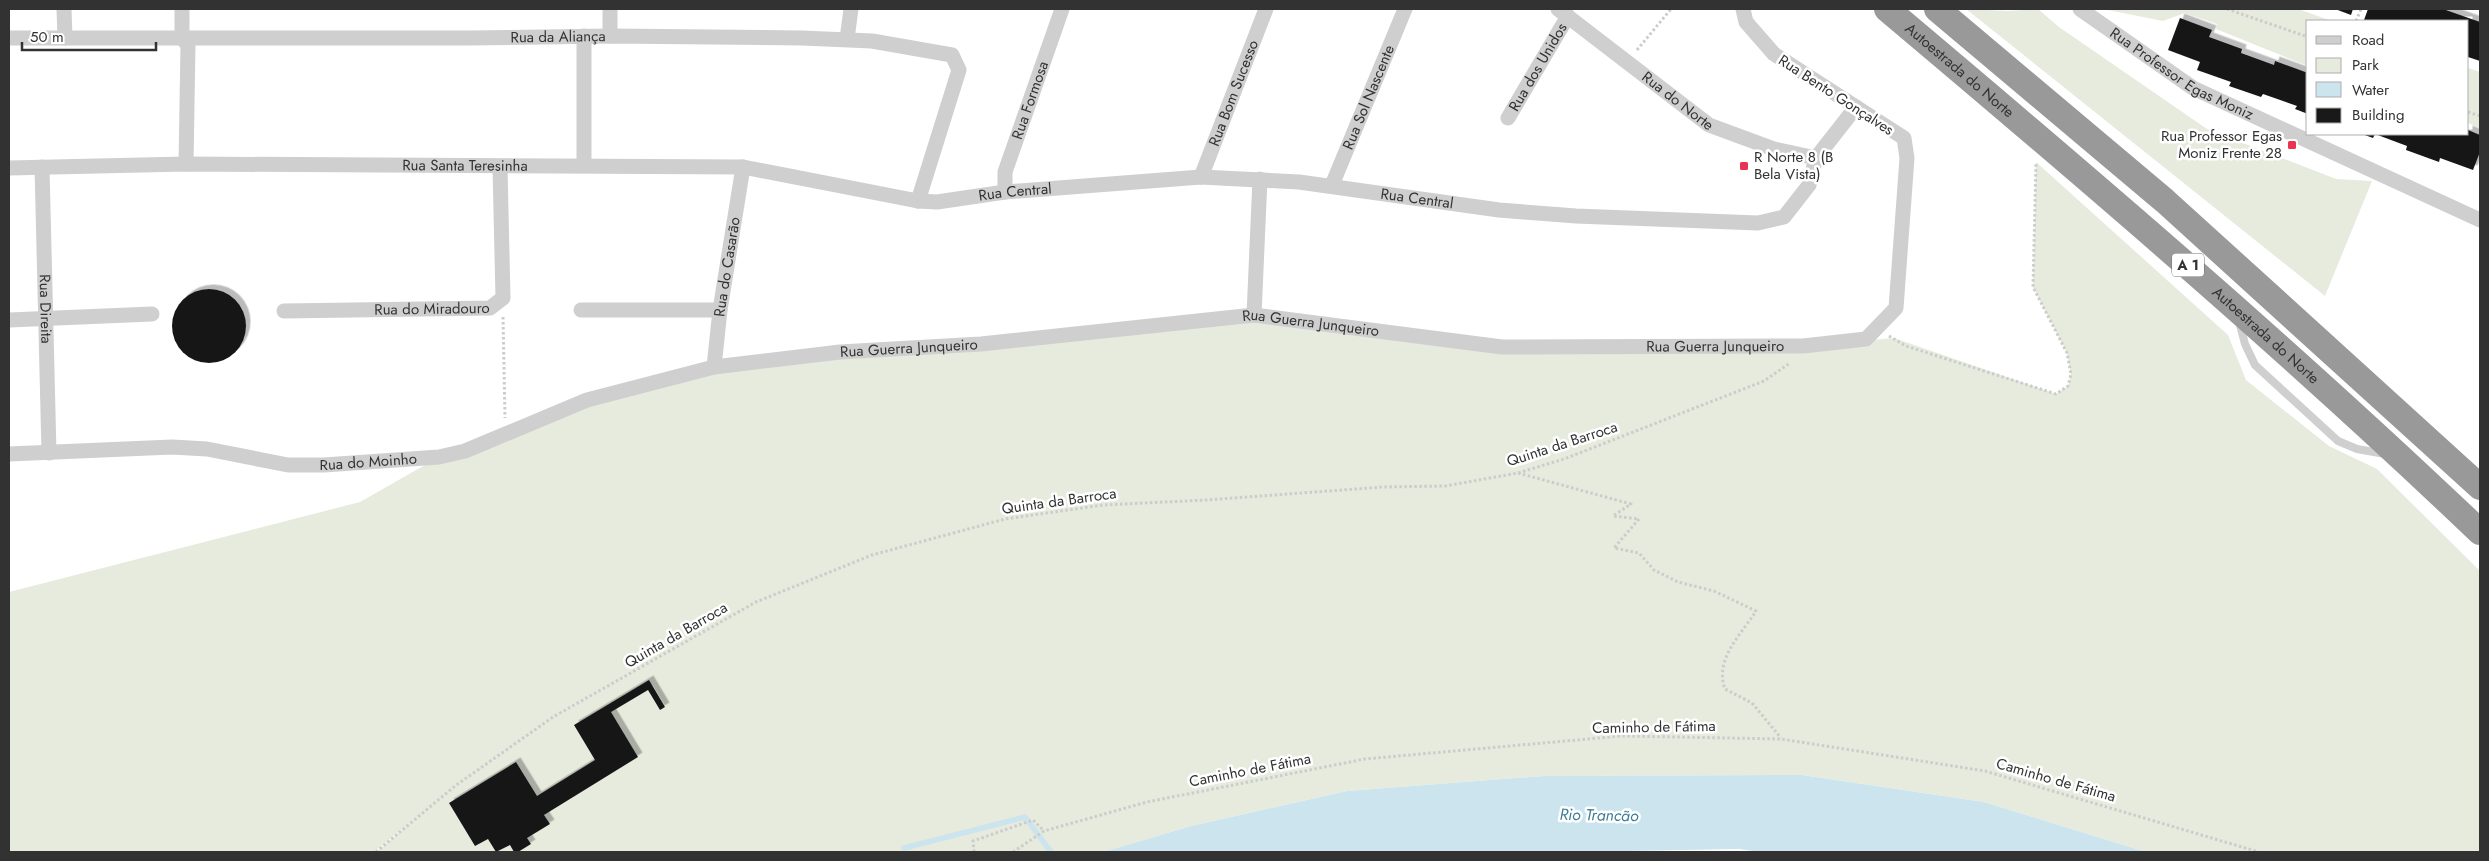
<svg xmlns="http://www.w3.org/2000/svg" width="2489" height="861" font-family="Jost,sans-serif">
<style>
.green{fill:#e6ebdd}
.water{fill:#cce4ee}
.lines{fill:none;stroke-linecap:round;stroke-linejoin:round}
.stream{stroke:#cce4ee;stroke-width:5.5}
.building{fill:#191919;filter:url(#shadow)}
.path{stroke:#ccc;stroke-width:3;stroke-dasharray:2.5 2.5;stroke-linecap:butt}
.service{stroke:#cfcfcf;stroke-width:8}
.minor{stroke:#cfcfcf;stroke-width:15}
.motorway{stroke:#999;stroke-width:26}
.poi-dot{fill:#ea3351;stroke:#fff;stroke-width:2}
.labels{text-anchor:middle;dominant-baseline:central;stroke-width:5;stroke-linejoin:round;paint-order:stroke}
.shield{fill:#fff;stroke:#707070;stroke-width:1}
.shield-label{font-size:14px;font-weight:bold;fill:#323232}
.street-label{font-size:15px;fill:#323232;stroke:#fff}
.poi-label{font-size:15px;fill:#323232;stroke:#fff;text-anchor:end}
.water-label{font-size:16px;font-style:italic;fill:#3c7d97;stroke:#fff}
</style>
<defs>
<filter id="shadow"><feDropShadow dx="4.5" dy="-4.5" stdDeviation="0" flood-color="#0004"/></filter>
</defs>
<rect width="100%" height="100%" fill="#fff"/>
<g class="green">
<path d="M1966 9 2007 11 2038 9 2059 27 2207 129 2336 179 2372 181 2325 296Z"/>
<path d="M2103 9H2298L2332 21H2308V66L2216 29 2217 24 2185 13 2163 21Z"/>
<path d="M2468 68 2480 72V128L2468 123Z"/>
<path d="M2036 162 2228 335 2246 380 2329 446 2377 469 2480 571V852H2146L1984 802 1802 775 1544 776 1347 791 1191 826 1103 852H376L418 816 374 852H9V592L360 502 439 457 549 415 714 367 1254 315 1502 347 1803 346 1894 338 2056 394 2068 386 2071 374 2067 353 2033 287Z"/>
</g>
<path class="water" d="M1802 775 1984 802 2146 852H1760L1739 849 1569 852H1103L1191 826 1347 791 1544 776Z"/>
<g class="lines">
<path class="stream" d="M904 848 1025 817 1051 852"/>
</g>
<g class="building">
<path d="M2335 9H2353L2351 15Z"/>
<path d="M2368 9H2443L2480 22V61L2468 57V21H2367L2364 20Z"/>
<path d="M2180 18 2212 30 2209 37 2242 49 2241 53 2274 65 2275 61 2308 73V114L2295 109 2297 106 2263 94 2261 97 2229 86 2231 82 2197 70 2200 62 2168 50Z"/>
<path d="M2468 130 2480 135V152L2473 170 2440 158 2439 162 2406 150 2407 146 2375 134 2373 138 2362 134H2468Z"/>
<circle cx="209" cy="326" r="37"/>
<path d="M649 680 665 707 660 710 648 690 611 712 638 757 544 815 550 824 527 838 531 844 518 852H514L510 845 496 852 488 839 475 846 449 803 516 762 537 796 595 760 574 725Z"/>
</g>
<g class="lines">
<g class="path">
<path d="M2227 9 2308 37"/>
<path d="M2356 21 2361 9"/>
<path d="M1637 50 1671 9"/>
<path d="M2468 112 2480 116"/>
<path d="M503 317 505 418"/>
<path d="M1889 336 1906 346 2056 394 2068 386 2071 374 2067 353 2033 287 2036 162"/>
<path d="M1518 473 1631 504 1613 516 1639 519 1614 548 1639 553 1654 570 1678 582 1714 591 1756 611C1741 635 1714 659 1725 689L1752 703 1781 738"/>
<path d="M376 852 455 786 553 717 756 602 872 555 1005 519 1103 505 1206 500 1383 487 1445 486 1518 473 1564 459 1764 381 1790 363"/>
<path d="M974 852 973 841 1033 820 1044 831"/>
<path d="M1013 852 1044 831 1147 802 1365 759 1621 736 1781 739 1985 771 2259 852"/>
</g>
<path class="service" d="M2239 321 2245 344 2255 365 2338 441 2357 449 2385 454"/>
<g class="minor">
<path d="M64 9 65 38"/>
<path d="M182 9V38L188 45 186 164"/>
<path d="M610 9V36"/>
<path id="s1" d="M1558 9 1709 125 1774 149 1816 158"/>
<path id="s2" d="M2080 9 2193 88 2480 220"/>
<path d="M584 36V165"/>
<path id="s3" d="M9 38H469L610 36 802 38 872 41 952 55 959 70 918 201"/>
<path d="M847 39 851 9"/>
<path id="s4" d="M1508 118 1568 16"/>
<path id="s5" d="M42 167 49 453"/>
<path id="s6" d="M9 168 186 164 743 167 918 201 937 202 1005 192 1201 177 1299 182 1499 210 1576 216 1758 223 1784 217 1809 185 1816 158 1856 107"/>
<path id="s7" d="M1201 177 1266 9"/>
<path id="s8" d="M1332 185 1405 9"/>
<path id="s9" d="M1005 192V172L1062 9"/>
<path d="M581 310H720"/>
<path id="s10" d="M284 311 490 308 503 298 500 167"/>
<path d="M1254 315 1260 179"/>
<path d="M9 320 152 314"/>
<path id="s11" d="M714 367 720 310 743 167"/>
<path id="s12" d="M9 454 172 447 207 449 288 465H324L439 457 465 451 587 400 714 367 840 352 981 344 1254 315 1502 347 1803 346 1866 339 1896 308 1907 158 1904 138 1774 54 1746 22 1743 9"/>
</g>
<g class="motorway">
<path id="s13" d="M1887 9C2089 179 2289 350 2480 532"/>
<path d="M1937 9 2165 201 2480 487"/>
</g>
</g>
<g class="poi-dot">
<rect x="2287" y="140" width="10" height="10" rx="2.5"/>
<rect x="1739" y="161" width="10" height="10" rx="2.5"/>
</g>
<g class="labels">
<rect class="shield" x="2172" y="253.5" width="32" height="23" rx="4"/>
<g class="shield-label">
<text x="2188" y="265">A 1</text>
</g>
<g class="street-label">
<text stroke="none"><textPath href="#s3" startOffset="549">Rua da Aliança</textPath></text>
<text stroke="none"><textPath href="#s4" startOffset="59">Rua dos Unidos</textPath></text>
<text stroke="none"><textPath href="#s13" startOffset="95">Autoestrada do Norte</textPath></text>
<text stroke="none"><textPath href="#s2" startOffset="121">Rua Professor Egas Moniz</textPath></text>
<text stroke="none"><textPath href="#s7" startOffset="90">Rua Bom Sucesso</textPath></text>
<text transform="translate(1836 95) rotate(33)">Rua Bento Gonçalves</text>
<text stroke="none"><textPath href="#s8" startOffset="95">Rua Sol Nascente</textPath></text>
<text stroke="none"><textPath href="#s9" startOffset="96">Rua Formosa</textPath></text>
<text stroke="none"><textPath href="#s1" startOffset="151">Rua do Norte</textPath></text>
<text stroke="none"><textPath href="#s6" startOffset="456">Rua Santa Teresinha</textPath></text>
<text stroke="none"><textPath href="#s6" startOffset="1010">Rua Central</textPath></text>
<text stroke="none"><textPath href="#s6" startOffset="1414">Rua Central</textPath></text>
<text stroke="none"><textPath href="#s11" startOffset="101">Rua do Casarão</textPath></text>
<text stroke="none"><textPath href="#s10" startOffset="148">Rua do Miradouro</textPath></text>
<text stroke="none"><textPath href="#s5" startOffset="142">Rua Direita</textPath></text>
<text stroke="none"><textPath href="#s12" startOffset="1322">Rua Guerra Junqueiro</textPath></text>
<text stroke="none"><textPath href="#s13" startOffset="500">Autoestrada do Norte</textPath></text>
<text stroke="none"><textPath href="#s12" startOffset="1728">Rua Guerra Junqueiro</textPath></text>
<text stroke="none"><textPath href="#s12" startOffset="918">Rua Guerra Junqueiro</textPath></text>
<text transform="translate(1562 444) rotate(-18)">Quinta da Barroca</text>
<text stroke="none"><textPath href="#s12" startOffset="361">Rua do Moinho</textPath></text>
<text transform="translate(1059 501) rotate(-8)">Quinta da Barroca</text>
<text transform="translate(676 635) rotate(-30)">Quinta da Barroca</text>
<text transform="translate(1654 727) rotate(-1)">Caminho de Fátima</text>
<text transform="translate(1250 770) rotate(-11)">Caminho de Fátima</text>
<text transform="translate(2056 780) rotate(16)">Caminho de Fátima</text>
</g>
<g class="poi-label">
<text x="2282" y="136">Rua Professor Egas<tspan x="2282" dy="17">Moniz Frente 28</tspan></text>
<text x="1754" y="157" text-anchor="start">R Norte 8 (B<tspan x="1754" dy="17">Bela Vista)</tspan></text>
</g>
<g class="water-label">
<text transform="translate(1599 815) rotate(1)">Rio Trancão</text>
</g>
</g>
<rect width="2489" height="861" fill="none" stroke="#323232" stroke-width="20"/>
<rect x="2306" y="20" width="162" height="115" fill="#ffffff" stroke="#adadad"/>
<rect x="2316" y="36" width="25" height="8" fill="#cfcfcf" stroke="#adadad"/>
<text x="2352" y="45" font-size="15" fill="#323232">Road</text>
<rect x="2316" y="58" width="25" height="15" fill="#e6ebdd" stroke="#adadad"/>
<text x="2352" y="70" font-size="15" fill="#323232">Park</text>
<rect x="2316" y="82" width="25" height="15" fill="#cce4ee" stroke="#adadad"/>
<text x="2352" y="95" font-size="15" fill="#323232">Water</text>
<rect x="2316" y="108" width="25" height="15" fill="#191919" stroke="#adadad"/>
<text x="2352" y="120" font-size="15" fill="#323232">Building</text>
<path d="M22 42v8h134v-8" fill="none" stroke="#323232" stroke-width="2.5"/>
<text x="30" y="42" font-size="15" fill="#323232" stroke="#ffffff" stroke-width="4" paint-order="stroke">50 m</text>
</svg>
